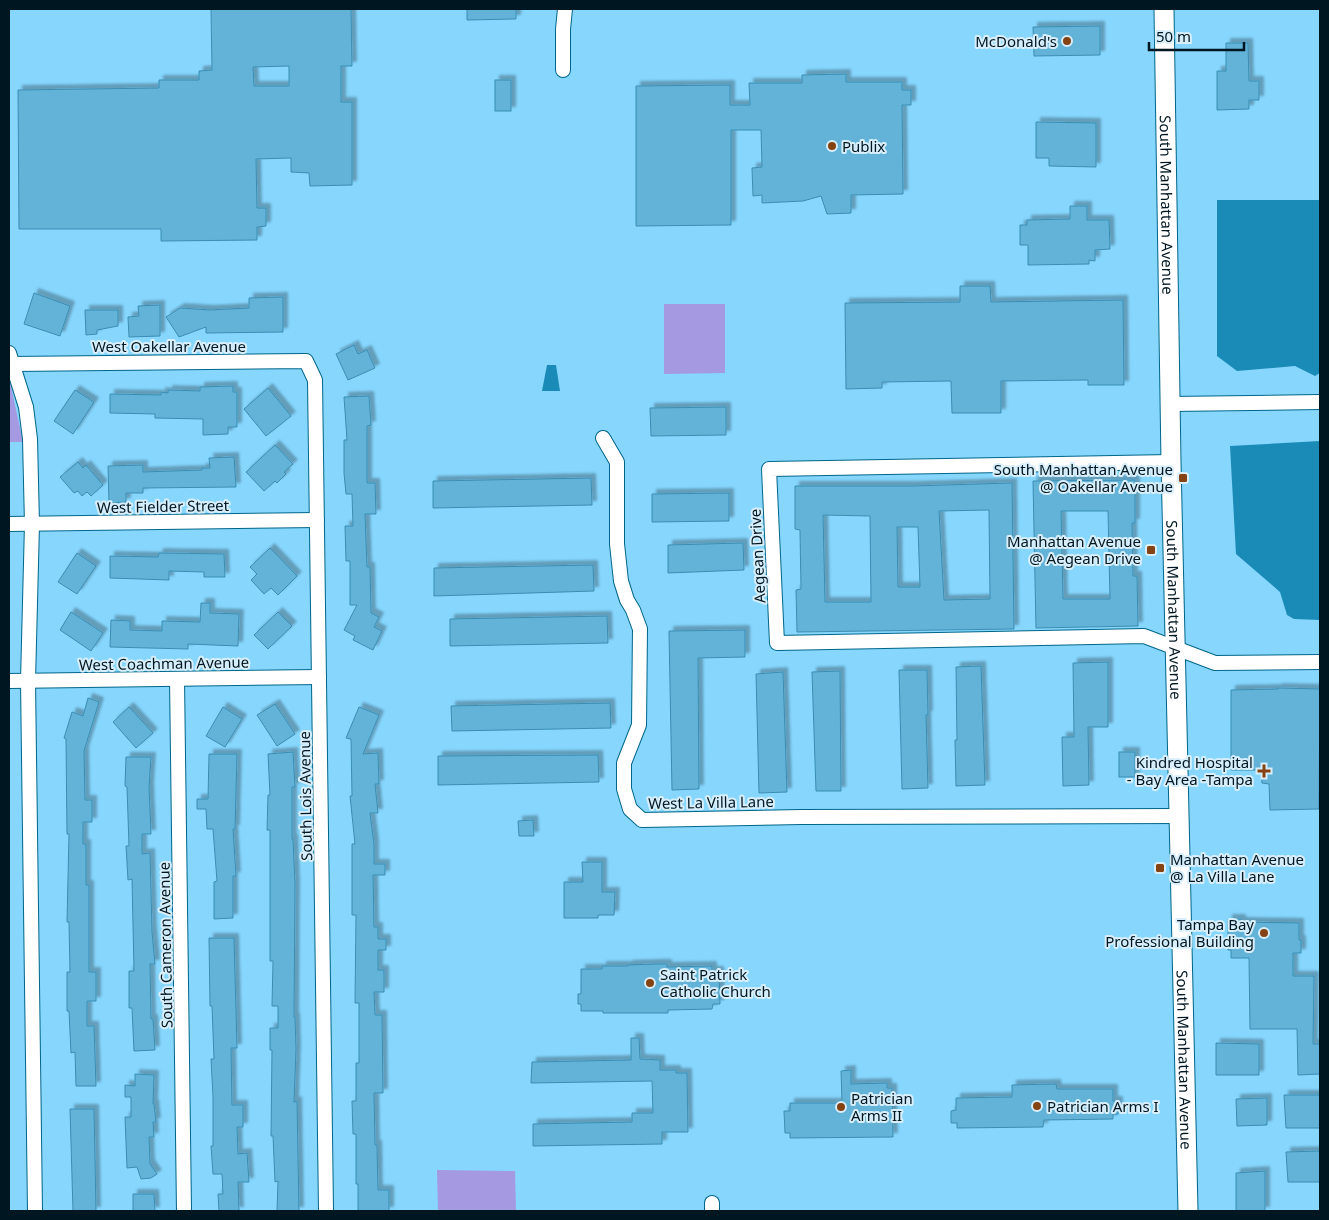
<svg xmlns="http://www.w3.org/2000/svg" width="1329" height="1220" font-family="'Noto Sans',sans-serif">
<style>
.green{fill:#a599e2}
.water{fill:#1a8bb7}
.building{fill:#63b3d9;stroke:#3b8db2;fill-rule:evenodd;filter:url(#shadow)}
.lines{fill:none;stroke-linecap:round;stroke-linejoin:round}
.street-casing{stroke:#006689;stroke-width:16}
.secondary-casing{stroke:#006689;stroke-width:21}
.street{stroke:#fff;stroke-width:14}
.secondary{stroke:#fff;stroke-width:19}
.poi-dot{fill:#854212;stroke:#d8effb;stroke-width:2}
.labels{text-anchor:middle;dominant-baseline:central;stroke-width:4;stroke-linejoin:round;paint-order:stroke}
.poi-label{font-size:15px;fill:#001621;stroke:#d8effb;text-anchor:end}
.street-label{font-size:15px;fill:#001621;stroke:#d8effb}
</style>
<defs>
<filter id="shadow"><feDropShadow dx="4.5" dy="-4.5" stdDeviation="1" flood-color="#0004"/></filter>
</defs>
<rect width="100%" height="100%" fill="#86d6fe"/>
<g class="green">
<path d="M664 304H725V373L664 374Z"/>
<path d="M9 376 10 382 23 442H9Z"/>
<path d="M437 1170 515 1171 516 1211H438Z"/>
</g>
<g class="water">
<path d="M1217 200H1320V373L1315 376 1295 366 1237 371 1217 356Z"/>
<path d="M547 365H556L560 391H542Z"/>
<path d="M1320 441V620L1294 619 1287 615 1280 592 1236 554 1230 446Z"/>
</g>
<g class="building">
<path d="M211 9H351L352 66H341V102H352V185L310 186 309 173 291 172V158L256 159 257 208H266V226L257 227V240L161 241V229H19L18 90 159 88V80H199V71L212 70ZM289 66V86H254L253 67Z"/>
<path d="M467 9H516V19L467 20Z"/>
<path d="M1100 26V55L1034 56 1033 27Z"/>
<path d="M1226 43H1248L1249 81H1259V100H1249V109L1217 110V71H1226Z"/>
<path d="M846 74V82H902V90H911V105H902L903 194 851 195V213L827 214 821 196 803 201 762 203V195L753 196 752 168 762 167 761 130H731V225L636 226V86L730 85V105H750L749 83H802V75Z"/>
<rect x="495" y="80" width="16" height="31"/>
<path d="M1036 122 1096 123V167L1049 166V158H1036Z"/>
<path d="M1070 206H1087V220H1109L1110 249 1095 250V261L1089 260V264L1028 265V245H1020V225H1027V220L1070 219Z"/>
<path d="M960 286H990L991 302 1123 300 1124 385H1088V380L1001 381V413H952L951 381 882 382V388L846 389 845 303 960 302Z"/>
<path d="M34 293 70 306 60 336 24 324Z"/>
<path d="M283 297V332L206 333V327L179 337 166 317 180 308 210 310 249 308V298Z"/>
<path d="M160 305V336L129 337 128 317 139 316 138 306Z"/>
<path d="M85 310H118V326L97 330V334L86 335Z"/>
<path d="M354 345 358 354 367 350 375 368 348 380 336 354Z"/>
<path d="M233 386V392H237V427H228V434L203 435V419L155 418V414L110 413V394L161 395V392L168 393V390L200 391V387Z"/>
<path d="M268 388 291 416 266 436 244 409Z"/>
<path d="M75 390 94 402 73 434 54 421Z"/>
<path d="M369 396 371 425 367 426V483H375L376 514H365L367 567H370L371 613 379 617 374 627 382 631 373 650 353 640 355 636 344 630 357 605H350V561H346L345 526H353L352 494H346L344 473V440H347L344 397Z"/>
<path d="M726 407V435L651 436 650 408Z"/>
<path d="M275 445 293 464 284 472 286 474 277 483 275 481 264 491 246 472Z"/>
<path d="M234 457 236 487 143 488V493H126V502L109 503 108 466 143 465V472L202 470V468H210L209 458Z"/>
<path d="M78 462 83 468 86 465 103 485 91 496 87 492 82 496 78 491 74 493 60 477Z"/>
<path d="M591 478 592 505 433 508V481Z"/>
<path d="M1135 480V523H1132L1133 576H1137L1138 626 1036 628 1033 481ZM1061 511H1108L1110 599H1063Z"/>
<path d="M1012 483 1014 629 797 632 796 590 801 589 800 530 795 529V486H913ZM989 510 990 599 944 600 939 511ZM823 515 870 516 871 602H825ZM897 527H918L920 587H898Z"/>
<path d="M729 493V521L652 522V494Z"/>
<path d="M743 543 744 570 668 573V545Z"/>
<path d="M270 548 297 576 278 595 271 588 264 594 251 580 257 574 250 567Z"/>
<path d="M77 553 96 566 77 594 58 582Z"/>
<path d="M159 553 224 554 225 577H204V572L169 571V580L110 578V556L158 557Z"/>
<path d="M593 565 594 591 434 596V568Z"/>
<path d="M201 603H210V613L239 614 238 646 188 644V649L110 647 111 620 130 621V630L162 631V621L200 622Z"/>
<path d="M71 612 103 633 91 651 60 630Z"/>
<path d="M278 612 292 626 268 649 254 635Z"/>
<path d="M607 616 608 643 450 646V619Z"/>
<path d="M745 630V657L698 658 699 789 672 790 669 631Z"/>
<path d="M1108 662V727H1088L1089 785 1063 786 1062 737H1074L1073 663Z"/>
<path d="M981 666 985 785 956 786 955 740H957L956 667Z"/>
<path d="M899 670H927L928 715H926L928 788 902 789Z"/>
<path d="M840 671 841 791H816L812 672Z"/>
<path d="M783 672 787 792 759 793 756 674Z"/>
<path d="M1278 688 1320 689 1319 809 1270 810 1269 784 1262 783 1261 770H1231V690L1278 689Z"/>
<path d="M88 698 99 702 84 751 85 800H92V822H83V844H86V885H89V972H96V1001H87V1026H94L96 1086H76L75 1052 71 1053 69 1011H67V972H70L69 922H67L69 834H67L66 739 64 738 72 712 83 716Z"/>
<path d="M610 703 611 728 452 731 451 706Z"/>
<path d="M275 704 295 734 277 746 257 715Z"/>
<path d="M129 707 153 733 136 748 113 722Z"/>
<path d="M223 707 242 719 225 747 206 736Z"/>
<path d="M359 707 379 715 363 754 378 753 379 784H375L378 813H370L374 844V864H385V875H373L374 927H378V939H386V950H378V970H384V992H374L375 1015H382L383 1093H374L375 1145H377L378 1190H389V1211H358V1184H356V1134H353L352 1101H356V1063H359V1003H355L356 915H352V844H355L350 796H352L351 739 346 738Z"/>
<path d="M293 752 295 787H292V839H293L295 884 294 1017H295L296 1049 294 1102 297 1101 299 1211H277L278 1181 275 1182 273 1136H271L272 1050H270V1028H278V1006H272L273 961H270V830H267L268 795H270L268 754Z"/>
<rect x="1119" y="752" width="16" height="25"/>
<path d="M209 754H237L235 829H233L236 876H233V918L214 919V882L217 881 213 829H207L206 809H197V799H208Z"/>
<path d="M598 755 599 782 438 785V756Z"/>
<path d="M126 757H151L149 787 151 834H142V854L150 853 152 932 155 964H150L151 1019H153L155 1050 134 1051 132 1008H129V971H134L132 879 128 880 126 846H129L127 787 125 786Z"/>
<path d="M533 820 534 836H519L518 821Z"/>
<path d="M582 862H602V892H615L614 915H598V918H564V882H583Z"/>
<path d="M1228 919H1241V922L1299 923V940H1301V953H1293V976H1314L1313 1044H1320V1074L1298 1075 1297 1029H1250L1249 958H1231V950H1228Z"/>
<path d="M209 938H234L237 1048H231L232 1105H243V1127H237L238 1154 247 1153 249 1182H238L239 1211H219L218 1194H223L222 1174H213L211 1146H213V1097L211 1059H214L212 1006H210Z"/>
<path d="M655 964H667V967L712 966V971H719L720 1004H713L712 1009 668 1010V1013H603V1011H581V1004H578V994H581V969H602V966H628V965Z"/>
<path d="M631 1038H639L640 1059 660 1060V1070H676V1073H687L688 1132H662V1144L533 1146V1124L632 1122V1113H653L652 1081 531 1083 532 1062 631 1060Z"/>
<path d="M1216 1043 1259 1044V1075H1216Z"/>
<path d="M851 1070V1084L887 1083V1088H892L893 1137 790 1138V1133H785L784 1111H790V1103H842L841 1071Z"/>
<path d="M135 1074 154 1075 153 1104H154L156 1122H153L154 1137H149L150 1164 157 1174 151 1178 141 1179 137 1167 127 1168 125 1117H131V1097H125V1085L135 1086Z"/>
<path d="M1056 1084 1057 1089H1113V1101H1118V1114H1113V1119L1044 1120 1043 1127 957 1128V1123H951V1111L956 1110V1098L1012 1097V1085Z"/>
<path d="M1284 1095H1320V1128H1286Z"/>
<path d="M1267 1098V1125L1237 1126 1236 1099Z"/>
<path d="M70 1109H94L96 1211H73Z"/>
<path d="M1320 1151V1182H1288L1286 1152Z"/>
<path d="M1265 1171V1211H1236V1173Z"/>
<path d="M133 1194H154L155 1211H133Z"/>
</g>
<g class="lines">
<defs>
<g id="street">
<path d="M563 70V29L565 9"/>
<path d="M9 353 26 407 30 439 32 524 28 681 35 1211"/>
<path d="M12 364 306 361 315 380 326 1211"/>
<path d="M1170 404 1320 402"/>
<path d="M603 438 617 462V544L621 581 627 600 633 610 640 629 639 725 624 763V789L630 809 642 820 801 817 1178 816"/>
<path d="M1171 462 769 469 777 643 1144 636 1215 663 1320 662"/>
<path d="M9 524 317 520"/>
<path d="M177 679 184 1211"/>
<path d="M9 681 319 677"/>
<path d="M712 1211V1203"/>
</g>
<g id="secondary">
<path id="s1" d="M1164 9 1171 462 1188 1211"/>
</g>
</defs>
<use href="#street" class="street-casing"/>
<use href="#secondary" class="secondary-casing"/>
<use href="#street" class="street"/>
<use href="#secondary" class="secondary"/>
</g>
<g class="poi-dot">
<circle cx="1067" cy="41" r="5"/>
<circle cx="832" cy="146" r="5"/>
<rect x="1178" y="473" width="10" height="10" rx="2.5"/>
<rect x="1146" y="545" width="10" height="10" rx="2.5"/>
<path d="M1261.5 763.5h5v5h5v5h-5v5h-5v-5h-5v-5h5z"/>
<rect x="1155" y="863" width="10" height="10" rx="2.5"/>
<circle cx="1264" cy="933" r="5"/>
<circle cx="650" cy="983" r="5"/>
<circle cx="1037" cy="1106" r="5"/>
<circle cx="841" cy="1107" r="5"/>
</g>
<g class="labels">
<g class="poi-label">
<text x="1057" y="41">McDonald's</text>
<text x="842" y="146" text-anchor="start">Publix</text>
<text x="1173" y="469">South Manhattan Avenue<tspan x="1173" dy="17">@ Oakellar Avenue</tspan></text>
<text x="1141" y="541">Manhattan Avenue<tspan x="1141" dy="17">@ Aegean Drive</tspan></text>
<text x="1253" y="762">Kindred Hospital<tspan x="1253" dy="17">- Bay Area -Tampa</tspan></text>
<text x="1170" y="859" text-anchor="start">Manhattan Avenue<tspan x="1170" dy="17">@ La Villa Lane</tspan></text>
<text x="1254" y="924">Tampa Bay<tspan x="1254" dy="17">Professional Building</tspan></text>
<text x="660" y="974" text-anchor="start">Saint Patrick<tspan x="660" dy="17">Catholic Church</tspan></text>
<text x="851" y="1098" text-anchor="start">Patrician<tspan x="851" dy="17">Arms II</tspan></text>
<text x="1047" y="1106" text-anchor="start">Patrician Arms I</text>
</g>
<g class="street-label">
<text stroke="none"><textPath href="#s1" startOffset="196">South Manhattan Avenue</textPath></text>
<text x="169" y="346">West Oakellar Avenue</text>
<text transform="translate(163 506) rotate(-1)">West Fielder Street</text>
<text transform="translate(757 556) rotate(-93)">Aegean Drive</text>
<text stroke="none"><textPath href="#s1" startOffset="601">South Manhattan Avenue</textPath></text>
<text transform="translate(164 663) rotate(-1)">West Coachman Avenue</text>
<text transform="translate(305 796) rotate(-91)">South Lois Avenue</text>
<text transform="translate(711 802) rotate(-1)">West La Villa Lane</text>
<text transform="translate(165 945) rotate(-91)">South Cameron Avenue</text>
<text stroke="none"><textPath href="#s1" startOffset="1051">South Manhattan Avenue</textPath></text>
</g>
</g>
<rect width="1329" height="1220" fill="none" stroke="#001621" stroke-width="20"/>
<path d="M1149 42v8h95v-8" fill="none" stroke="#001621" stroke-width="2.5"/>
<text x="1156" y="42" font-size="15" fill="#001621" stroke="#d8effb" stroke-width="4" paint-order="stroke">50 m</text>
</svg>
